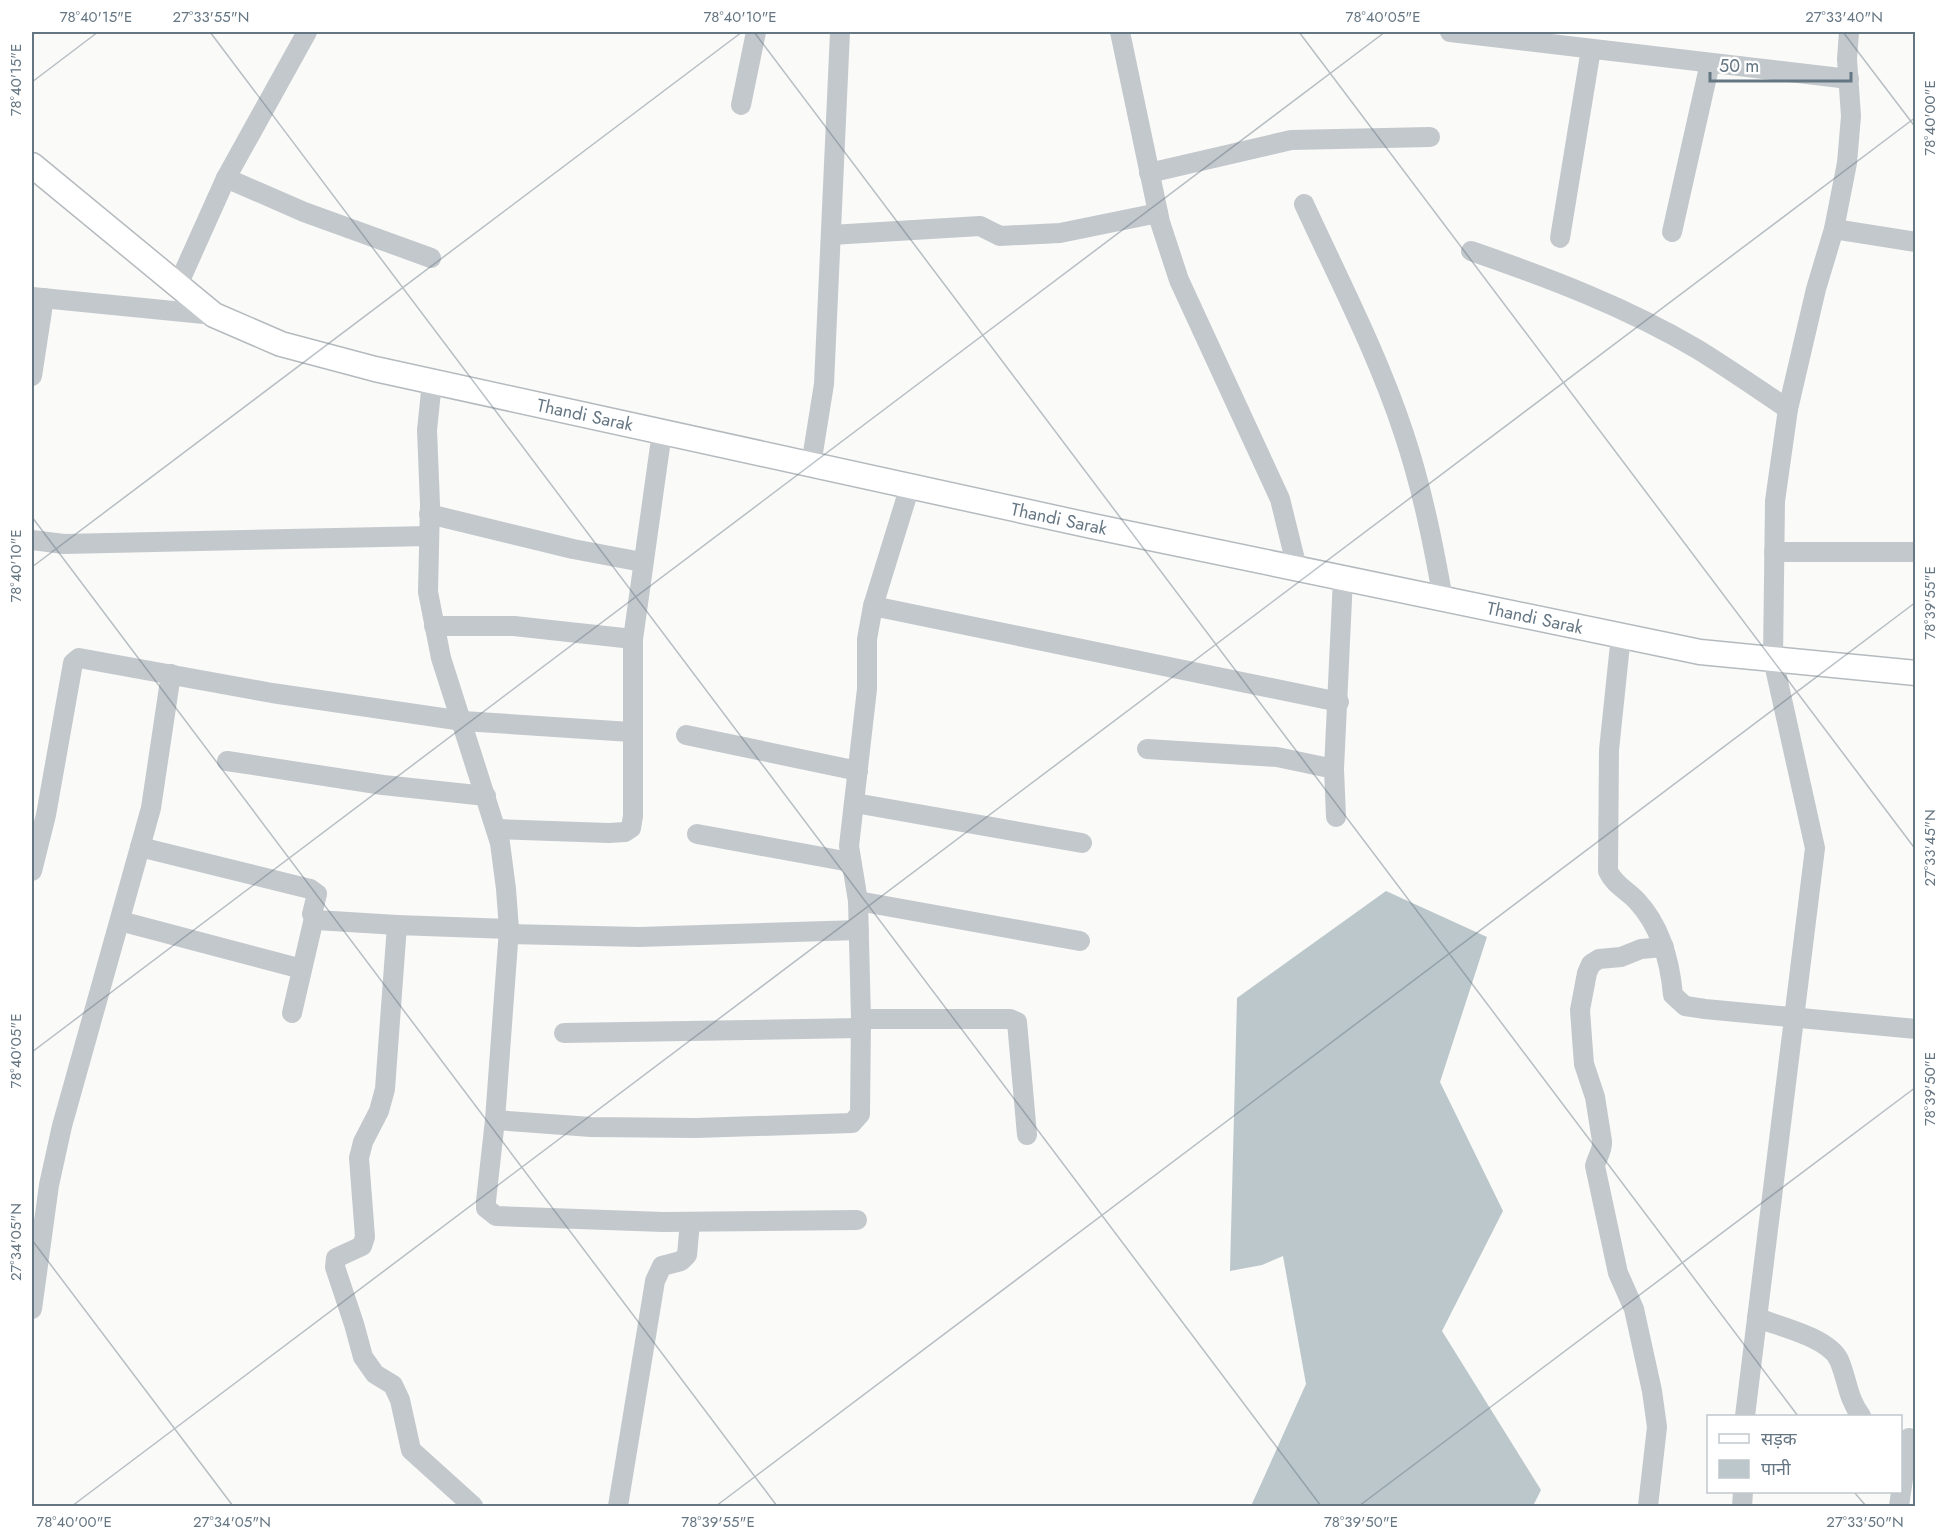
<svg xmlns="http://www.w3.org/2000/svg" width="1947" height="1538" font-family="Jost,'Noto Sans Devanagari',sans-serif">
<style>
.water{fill:#bbc7cb}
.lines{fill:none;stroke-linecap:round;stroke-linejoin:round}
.major-casing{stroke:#b5babe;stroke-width:27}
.minor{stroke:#c3c8cc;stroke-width:20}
.major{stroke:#fff;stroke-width:24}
.ticks{fill:none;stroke:#657683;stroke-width:1.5;stroke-opacity:0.45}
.labels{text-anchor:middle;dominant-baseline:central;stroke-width:6;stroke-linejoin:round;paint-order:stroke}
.street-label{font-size:18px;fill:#657683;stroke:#fff}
.neatline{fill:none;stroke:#657683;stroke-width:2}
.ticks-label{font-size:15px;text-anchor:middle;fill:#657683}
</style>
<rect width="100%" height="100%" fill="#fafaf8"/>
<path class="water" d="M1386 891 1487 937 1440 1082 1503 1211 1442 1331 1541 1490 1533 1506H1251L1306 1384 1283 1256 1262 1265 1230 1271 1237 998Z"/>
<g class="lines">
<defs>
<path id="major" d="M32 165 214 315 281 344 375 369 1092 526 1700 652 1916 673"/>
</defs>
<use href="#major" class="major-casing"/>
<g class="minor">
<path d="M1120 32 1160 222 1179 280 1280 499 1297 568"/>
<path d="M1450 32 1849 79"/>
<path d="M741 105 756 32"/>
<path d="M1149 173 1291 140 1430 137"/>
<path d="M226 178 304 212 431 258"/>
<path d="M1304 204C1339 280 1378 355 1404 434 1422 488 1433 543 1443 599"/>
<path d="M1834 229 1916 242"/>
<path d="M1672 232 1710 63"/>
<path d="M831 235 980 226 1000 236 1060 233 1158 213"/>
<path d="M1560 238 1591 49"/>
<path d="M1471 251C1549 278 1626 307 1697 349 1728 368 1758 389 1788 409"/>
<path d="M178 285 226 178 307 32"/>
<path d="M32 297 214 315"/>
<path d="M32 376 44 298"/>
<path d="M432 382 427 430 430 504 428 592 441 658 500 843 506 889 509 929 495 1120 591 1127 696 1128 852 1123 860 1114 861 1019"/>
<path d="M811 465 824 384 840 32"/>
<path d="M910 486 873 606 867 639V689L849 846 858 901 861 1019H1010L1017 1022 1027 1135"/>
<path d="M429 514 573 549 642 562"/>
<path d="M32 540 64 544 429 536"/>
<path d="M1774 552H1916"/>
<path d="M873 606 1339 702"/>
<path d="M434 626H514L633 639"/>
<path d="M1621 635 1609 750 1608 871C1614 885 1627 890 1637 901 1661 927 1670 961 1673 995L1685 1006 1705 1009 1916 1029"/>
<path d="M686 735 858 771"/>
<path d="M1147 749 1277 757 1334 769"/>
<path d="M227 761 383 785 486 796"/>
<path d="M855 803 1082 843"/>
<path d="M1336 817 1334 769 1343 578"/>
<path d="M496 829 609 833 625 832 631 828 633 816V639L662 432"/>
<path d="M697 834 850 862"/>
<path d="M140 847 310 889 317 894 312 914 316 920 397 925"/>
<path d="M32 871 46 815 73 663 79 658 272 693 463 721 631 732"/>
<path d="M858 901 1080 941"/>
<path d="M120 921 302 969"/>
<path d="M508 934 639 937 859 930"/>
<path d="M292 1013 314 918"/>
<path d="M564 1033 861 1028"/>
<path d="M495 1120 486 1201V1208L496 1216 663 1222 857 1220"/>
<path d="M32 1309 49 1185 62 1126 151 808 171 674"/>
<path d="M1757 1318C1779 1326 1829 1338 1839 1360 1848 1381 1847 1397 1861 1416"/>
<path d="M1745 1416 1815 848 1773 659 1775 501 1788 409 1816 289 1834 229 1847 163 1851 116 1847 59 1849 32"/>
<path d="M473 1506 411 1450 400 1400 393 1385 375 1374 363 1357 354 1324 335 1267 336 1258 362 1246 365 1237 359 1158 363 1142 379 1111 385 1089 397 925 509 929"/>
<path d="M618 1506 655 1281 662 1266 681 1261 687 1255 690 1222"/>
<path d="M1648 1506 1657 1427 1652 1391 1634 1309 1618 1273 1595 1166C1597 1157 1603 1150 1602 1141L1595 1097 1584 1064 1582 1038 1580 1010 1587 973 1591 964 1599 959 1621 957 1641 949 1664 947"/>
<path d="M1742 1506 1743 1492"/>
<path d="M1899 1506 1909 1438"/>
</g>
<use href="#major" class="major"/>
</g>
<path class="ticks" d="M210 32 1321 1506M754 32 1798 1416M1299 32 1916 850M1843 32 1916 128M32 82 98 32M32 517 777 1506M32 567 742 32M32 1052 1385 32M32 1240 233 1506M1854 1492 1866 1506M72 1506 1916 117M716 1506 1916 602M1359 1506 1916 1087"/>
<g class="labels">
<g class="street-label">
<text transform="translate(585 415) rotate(12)">Thandi Sarak</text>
<text transform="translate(1059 519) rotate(12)">Thandi Sarak</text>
<text transform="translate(1535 618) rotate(12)">Thandi Sarak</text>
</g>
</g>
<rect width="1947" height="1538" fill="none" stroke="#ffffff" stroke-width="66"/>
<rect x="1707" y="1415" width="195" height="78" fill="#ffffff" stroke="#c1c8cd" stroke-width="1.5"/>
<rect x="1719" y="1434" width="30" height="9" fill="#ffffff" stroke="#c1c8cd" stroke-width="1.5"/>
<text x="1761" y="1445" font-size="18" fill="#657683">सड़क</text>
<rect x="1719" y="1460" width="30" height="18" fill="#bbc7cb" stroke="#c1c8cd" stroke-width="1.5"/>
<text x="1761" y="1475" font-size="18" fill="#657683">पानी</text>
<path d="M1710 72v9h141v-9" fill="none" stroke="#657683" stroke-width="3"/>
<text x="1719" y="72" font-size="18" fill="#657683" stroke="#ffffff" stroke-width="4.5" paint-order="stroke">50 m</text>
<rect x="33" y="33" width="1881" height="1472" class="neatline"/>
<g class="ticks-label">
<text x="96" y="22">78°40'15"E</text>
<text x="211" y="22">27°33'55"N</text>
<text x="740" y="22">78°40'10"E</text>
<text x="1383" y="22">78°40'05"E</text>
<text x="1844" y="22">27°33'40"N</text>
<text transform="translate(16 80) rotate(-90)" y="5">78°40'15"E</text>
<text transform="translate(1930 118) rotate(-90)" y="5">78°40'00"E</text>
<text transform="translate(16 566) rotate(-90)" y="5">78°40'10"E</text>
<text transform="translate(1930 603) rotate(-90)" y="5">78°39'55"E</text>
<text transform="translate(1930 848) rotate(-90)" y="5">27°33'45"N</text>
<text transform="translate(16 1051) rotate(-90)" y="5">78°40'05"E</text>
<text transform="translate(1930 1089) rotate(-90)" y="5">78°39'50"E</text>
<text transform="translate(16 1242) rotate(-90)" y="5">27°34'05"N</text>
<text x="74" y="1527">78°40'00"E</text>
<text x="232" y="1527">27°34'05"N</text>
<text x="718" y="1527">78°39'55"E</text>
<text x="1361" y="1527">78°39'50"E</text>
<text x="1865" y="1527">27°33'50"N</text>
</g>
</svg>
